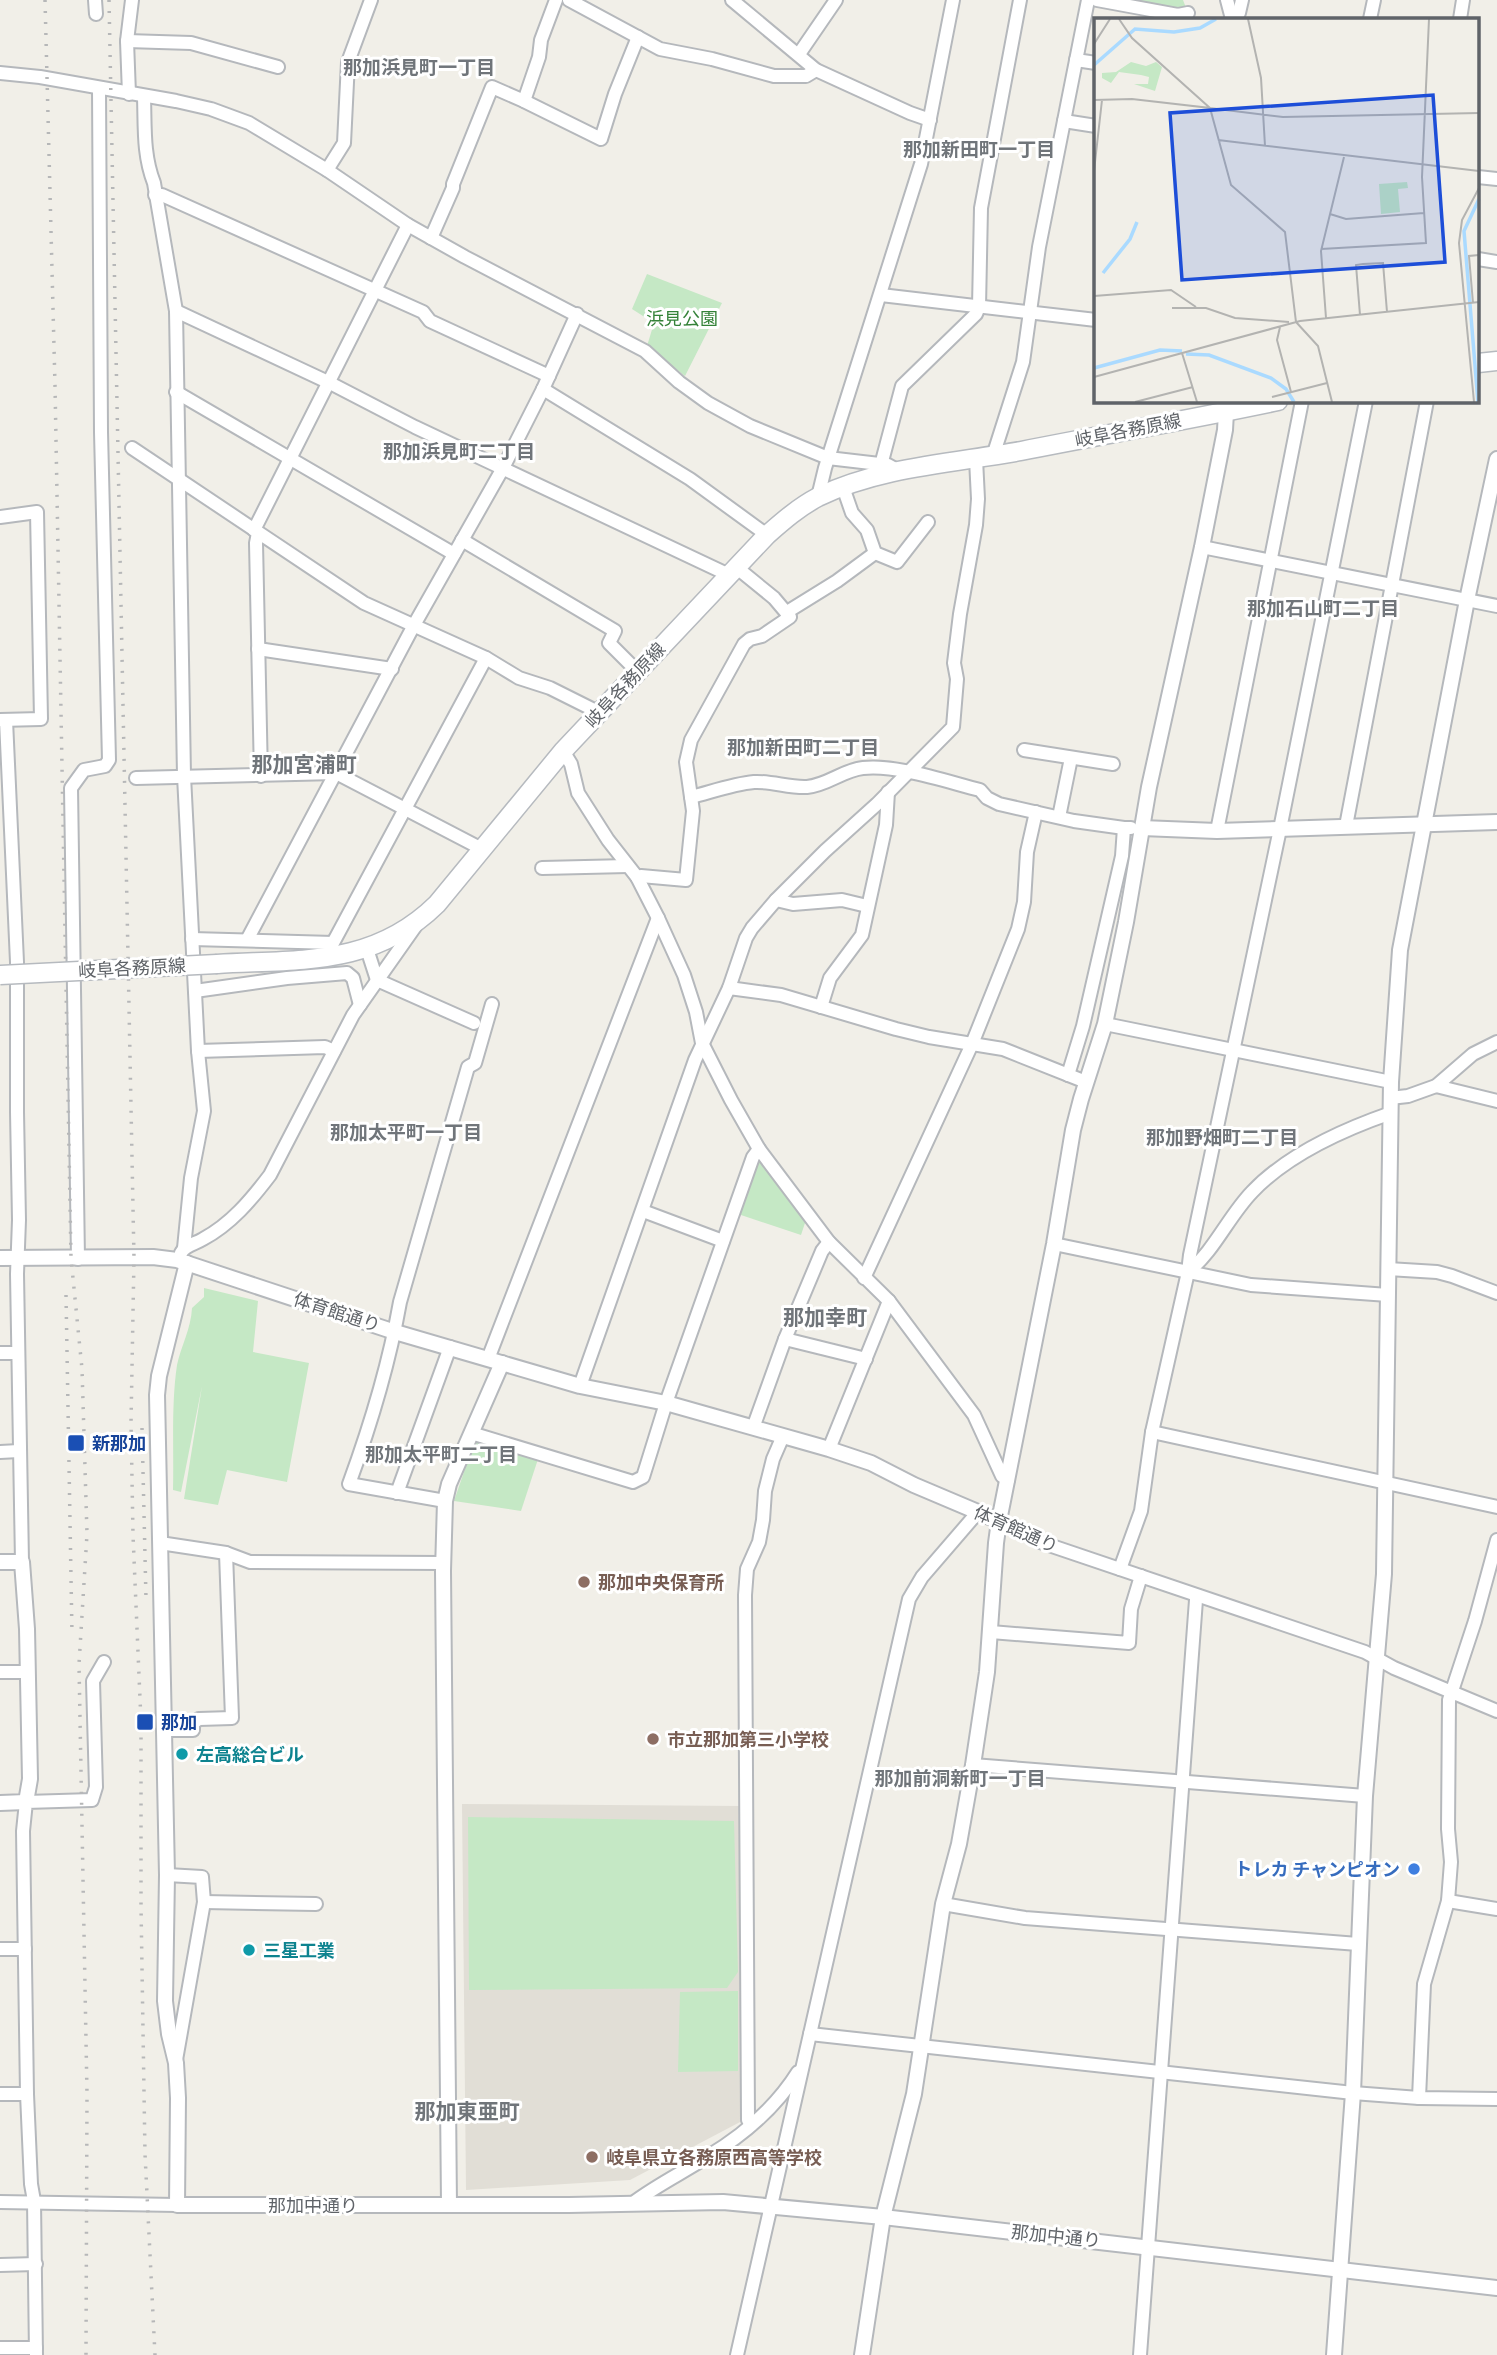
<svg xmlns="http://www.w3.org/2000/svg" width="1497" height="2355" font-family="'PT Sans Narrow','Noto Sans JP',sans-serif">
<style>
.education{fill:#e1ded6}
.green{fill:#c5e8c5}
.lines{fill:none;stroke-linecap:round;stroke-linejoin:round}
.minor-casing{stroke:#b5b8bc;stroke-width:16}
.tertiary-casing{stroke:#b5b8bc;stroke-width:18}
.secondary-casing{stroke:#b6babf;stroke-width:21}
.minor{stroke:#fff;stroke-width:12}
.tertiary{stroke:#fff;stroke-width:14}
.secondary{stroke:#fff;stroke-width:18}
.rail{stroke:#b6b7b8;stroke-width:3.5;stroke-dasharray:2 9;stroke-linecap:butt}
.secondary-bridge-casing{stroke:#b6babf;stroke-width:21;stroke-linecap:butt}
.secondary-bridge{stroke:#fff;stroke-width:18}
.transit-dot{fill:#1a4fb4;stroke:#fff;stroke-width:2.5}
.education-dot{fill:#8d6e63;stroke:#fff;stroke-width:2.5}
.culture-dot{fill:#0f9aa8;stroke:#fff;stroke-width:2.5}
.shop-dot{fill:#3f7fe0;stroke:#fff;stroke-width:2.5}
.labels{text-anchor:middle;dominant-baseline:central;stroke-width:6;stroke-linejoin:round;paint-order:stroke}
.park-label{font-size:18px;fill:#348238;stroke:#fff}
.street-label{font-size:18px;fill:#5f6368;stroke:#fff}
.transit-label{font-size:18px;font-weight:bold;fill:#164399;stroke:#fff;text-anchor:start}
.education-label{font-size:18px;font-weight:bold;fill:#785e54;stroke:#fff;text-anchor:start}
.culture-label{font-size:18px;font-weight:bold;fill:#0d838f;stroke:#fff;text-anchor:start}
.shop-label{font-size:18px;font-weight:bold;fill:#366cbe;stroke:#fff;text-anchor:end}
.neighbourhood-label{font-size:19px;font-weight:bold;fill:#70757a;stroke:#fff}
.quarter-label{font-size:21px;font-weight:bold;fill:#70757a;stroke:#fff}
.inset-river{fill:none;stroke:#aadaff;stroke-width:3.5}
.inset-road{fill:none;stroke:#b3b3b1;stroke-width:2}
.view{fill:#1d4ed8;fill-opacity:0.15;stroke:#1d4ed8;stroke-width:3.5}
.inset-edge{fill:none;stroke:#5f6368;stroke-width:3.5}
</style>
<rect width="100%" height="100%" fill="#f1efe8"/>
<path class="education" d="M462 1804 741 1806 742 2121 630 2180 466 2190Z"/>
<g class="green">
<path d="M1126 0H1183L1188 13Z"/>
<path d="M647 274 722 303 685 376 647 346 654 323 632 309Z"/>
<path d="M761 1152 806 1220 801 1235 738 1214Z"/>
<path d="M204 1288 258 1301 253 1352 309 1363 287 1482 227 1470 218 1505 184 1499 202 1386 181 1492 173 1490C174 1449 171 1406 177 1365 181 1346 191 1329 192 1308L204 1297Z"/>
<path d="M477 1434 540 1453 521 1511 454 1501Z"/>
<path d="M468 1817 734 1821 738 1972 727 1988 469 1990Z"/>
<path d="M738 1991V2071L678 2072 680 1992Z"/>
</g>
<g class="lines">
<defs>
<g id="minor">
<path d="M95 0 96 14"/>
<path d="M569 0 660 49 712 59 774 76H806L816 70"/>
<path d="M732 0 816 70 910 113 930 120"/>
<path d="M1097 0 1178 15 1188 13"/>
<path d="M1227 0 1232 19"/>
<path d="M1233 19 1239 13 1242 0"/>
<path d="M1370 19 1374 0"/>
<path d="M1460 19 1463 0"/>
<path d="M127 41 191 43 278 67"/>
<path d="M799 54 836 0"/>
<path d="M1076 60 1096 63"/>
<path d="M0 73 40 77 176 101 211 109 249 123 327 170 408 225 465 257 645 351 679 382 708 403 750 426 828 458 888 465 897 470"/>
<path d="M129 94 127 41 132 0"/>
<path d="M144 97C145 127 143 155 154 183L176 311 184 776 198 1051 204 1111 191 1178 184 1248"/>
<path d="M524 101 539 57 541 40 556 0"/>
<path d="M1064 121 1096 126"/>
<path d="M327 170 344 143 348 62 371 0"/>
<path d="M1478 177 1497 179"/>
<path d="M155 195H162L423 312 430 321 549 376"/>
<path d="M431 238 453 188V184L492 87 524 101 601 139 615 94 638 37"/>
<path d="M1478 259 1497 262"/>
<path d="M881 295 1096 320"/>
<path d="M176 311 330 383 415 427 729 575"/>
<path d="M543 389 690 479 767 535"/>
<path d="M176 392 454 554"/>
<path d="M132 448 364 603 486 658 519 678 550 688 598 712"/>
<path d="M993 456 1023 362 1039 247 1088 0"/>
<path d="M881 465 902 386 976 314 979 307 981 208 1020 0"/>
<path d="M843 487 852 513 867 530 875 553 897 562 928 522"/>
<path d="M818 497 825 468 921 164 953 0"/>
<path d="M0 517 37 512 41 719 0 720"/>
<path d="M254 530 408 225"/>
<path d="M258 533 256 543 261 776"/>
<path d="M462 540 615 631 609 643 637 671"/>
<path d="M1202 547 1497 606"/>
<path d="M787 612 837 581 875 553"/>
<path d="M258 649 392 669"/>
<path d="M6 720 17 962V1112L19 1220 17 1274 22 1562"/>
<path d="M1024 750 1113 764"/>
<path d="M563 751 571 764 578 793 608 840 637 877 658 918 684 975 696 1012 702 1043 731 1100 759 1149 829 1242 889 1301 974 1415 1002 1476 1008 1480"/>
<path d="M136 778 336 773 482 849"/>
<path d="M691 797C711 792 733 784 754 782 772 781 789 788 807 787 828 785 843 770 863 768 896 764 948 782 980 790L987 798 999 804 1074 821 1124 828"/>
<path d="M1059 817 1071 758"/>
<path d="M1346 826 1427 401"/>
<path d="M1217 831 1302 401"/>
<path d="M542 868 628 866"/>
<path d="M637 877 641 876 686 880 693 811 686 762 691 740 744 644 750 639 762 636 790 617 774 598 736 567"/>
<path d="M776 900 793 904 842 900 867 906"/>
<path d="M192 939 333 943 486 658"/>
<path d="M247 940 414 625 503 468 543 389 577 314"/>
<path d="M367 949 377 980 474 1023"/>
<path d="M729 988 781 995 896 1029 929 1037 1003 1049 1086 1082"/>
<path d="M195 991 287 978 347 973 353 978 360 1005"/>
<path d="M821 1007 830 978 862 935 886 825 888 792"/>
<path d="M1105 1024 1391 1082"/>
<path d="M198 1051 325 1047 334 1051"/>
<path d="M1068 1075 1083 1026 1122 856 1124 828H1131"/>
<path d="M1436 1086 1497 1101"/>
<path d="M1390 1098 1408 1096 1436 1086 1473 1054 1497 1042"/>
<path d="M643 1211 723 1241"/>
<path d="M1054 1244 1251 1285 1388 1295"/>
<path d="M181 1253C185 1245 195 1244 203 1239 231 1224 251 1200 270 1175L353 1015 417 924"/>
<path d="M78 1259 71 788 84 770 105 766 109 760 101 432 99 89"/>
<path d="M1388 1269 1437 1272 1452 1276 1497 1293"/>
<path d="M1188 1272C1215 1250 1228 1217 1252 1192 1288 1154 1342 1130 1391 1113"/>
<path d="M864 1278 972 1044 1018 929 1024 902 1027 852 1036 812"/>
<path d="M785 1339 866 1359"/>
<path d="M0 1353H17"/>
<path d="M488 1359 658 918"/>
<path d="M580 1386 695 1060 729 988 746 938 752 928 776 900 825 851 877 804 953 727 957 679 954 663 960 614 976 525 978 499 976 459"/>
<path d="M753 1428 785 1339 822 1251 829 1242"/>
<path d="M1152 1432 1497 1507"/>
<path d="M471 1433 633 1482 643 1477 666 1403 753 1157 759 1149"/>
<path d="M829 1449 889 1301"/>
<path d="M0 1452 19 1451"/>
<path d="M397 1493 450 1347"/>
<path d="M445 1501 349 1484C371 1424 389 1364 400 1302L468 1067 475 1063 492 1004"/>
<path d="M999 1521 1040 1542 1365 1652 1394 1668 1497 1711"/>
<path d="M160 1543 226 1553 250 1562 443 1563"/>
<path d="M1120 1569 1141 1511 1152 1432 1188 1272 1190 1255 1280 829 1366 401"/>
<path d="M991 1632 1129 1643 1131 1609 1141 1576"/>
<path d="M0 1672H28"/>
<path d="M164 1730H193V1723L199 1719 232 1718 226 1553"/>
<path d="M973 1765 1365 1796"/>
<path d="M167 1875 202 1877 204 1902 176 2060"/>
<path d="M1448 1901 1497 1909"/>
<path d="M204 1902 316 1904"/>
<path d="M943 1904 1025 1918 1358 1944"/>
<path d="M0 1949H25"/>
<path d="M810 2034 1353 2093 1419 2098 1497 2099"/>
<path d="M0 2094H27"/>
<path d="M1419 2098 1424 1984 1448 1901 1451 1862 1448 1829 1449 1700 1475 1621 1497 1540"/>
<path d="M751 2125 748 2120 745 1595 747 1569 759 1542 763 1520 765 1491 773 1459 783 1436"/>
<path d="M0 2202 177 2205"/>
<path d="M633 2203C657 2185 682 2173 707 2157 742 2136 776 2107 798 2072"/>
<path d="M0 2265 36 2264"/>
<path d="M0 2348H36"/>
<path d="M36 2355 34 2201 31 2184 27 2094 23 1831 26 1802 92 1800 96 1787 93 1681 104 1662"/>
<path d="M737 2355 909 1599 922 1577 978 1512"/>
<path d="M1140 2355 1196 1600 1198 1596"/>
</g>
<g id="tertiary">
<path d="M1142 828 1217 831 1497 822"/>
<path d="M0 1258 153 1257 177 1260 395 1332 580 1386 666 1403 829 1449 871 1463 914 1485 999 1521"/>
<path d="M187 1263 159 1376 157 1395 167 1875 165 2001 169 2034 176 2063 178 2098 177 2205H569L723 2202 883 2217 1497 2288"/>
<path d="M0 1562H22L27 1629 30 1779 26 1802 0 1803"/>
<path d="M449 2205 443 1571 445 1501 449 1484 502 1363"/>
<path d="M862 2355 883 2217 914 2094 943 1904 959 1844 973 1765 987 1672 996 1543 999 1521 1054 1244 1073 1130 1081 1099 1105 1024 1126 922 1149 787 1202 547 1225 430 1226 412"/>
<path d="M1334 2355 1353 2093 1365 1796 1384 1574 1391 1082 1400 950 1467 600 1497 459"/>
</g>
<g id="secondary">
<path d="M1478 363 1497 361"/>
<path d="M217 964C300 959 373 967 437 904L563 751 767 535C783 521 799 507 818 497 880 467 954 463 1021 451 1107 434 1193 419 1278 401"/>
</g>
</defs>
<use href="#minor" class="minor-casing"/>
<use href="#tertiary" class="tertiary-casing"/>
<use href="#secondary" class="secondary-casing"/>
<use href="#minor" class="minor"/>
<use href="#tertiary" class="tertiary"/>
<use href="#secondary" class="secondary"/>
<g class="rail">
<path d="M45 0 55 385 71 1258 82 1369 87 1534 79 1664 87 2094 86 2355"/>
<path d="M109 0 134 1258 131 1423 133 1535 141 1722V1906L145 2154 155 2355"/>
<path d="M66 1295 72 1634"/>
<path d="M142 1428 146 1599"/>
</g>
<defs>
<path id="secondary-bridge" d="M0 975 217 964"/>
</defs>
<use href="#secondary-bridge" class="secondary-bridge-casing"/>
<use href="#secondary-bridge" class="secondary-bridge"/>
</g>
<g class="transit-dot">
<rect x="67" y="1434" width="18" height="18" rx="3.5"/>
<rect x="136" y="1713" width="18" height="18" rx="3.5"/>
</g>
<g class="education-dot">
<circle cx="584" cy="1582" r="7"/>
<circle cx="653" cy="1739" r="7"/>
<circle cx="592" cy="2157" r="7"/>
</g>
<g class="culture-dot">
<circle cx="182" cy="1754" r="7"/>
<circle cx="249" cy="1950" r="7"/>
</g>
<circle class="shop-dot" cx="1414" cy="1869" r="7"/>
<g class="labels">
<g class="park-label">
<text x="682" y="318">浜見公園</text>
</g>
<g class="street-label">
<text transform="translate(1128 430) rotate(-11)">岐阜各務原線</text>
<text transform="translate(625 685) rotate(-47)">岐阜各務原線</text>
<text transform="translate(132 968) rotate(-3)">岐阜各務原線</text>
<text transform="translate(337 1312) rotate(18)">体育館通り</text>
<text transform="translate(1016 1529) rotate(24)">体育館通り</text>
<text x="313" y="2205">那加中通り</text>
<text transform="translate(1056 2236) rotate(6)">那加中通り</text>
</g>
<g class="transit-label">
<text x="92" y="1443">新那加</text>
<text x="161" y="1722">那加</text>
</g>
<g class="education-label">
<text x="598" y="1582">那加中央保育所</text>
<text x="667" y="1739">市立那加第三小学校</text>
<text x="606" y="2157">岐阜県立各務原西高等学校</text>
</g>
<g class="culture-label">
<text x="196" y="1754">左高総合ビル</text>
<text x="263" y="1950">三星工業</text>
</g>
<g class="shop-label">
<text x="1400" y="1869">トレカ チャンピオン</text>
</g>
<g class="neighbourhood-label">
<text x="419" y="67">那加浜見町一丁目</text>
<text x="979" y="149">那加新田町一丁目</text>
<text x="459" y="451">那加浜見町二丁目</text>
<text x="1323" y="608">那加石山町二丁目</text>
<text x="803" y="747">那加新田町二丁目</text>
<text x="406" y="1132">那加太平町一丁目</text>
<text x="1222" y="1137">那加野畑町二丁目</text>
<text x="441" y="1454">那加太平町二丁目</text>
<text x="960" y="1778">那加前洞新町一丁目</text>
</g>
<g class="quarter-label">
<text x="304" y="764">那加宮浦町</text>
<text x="825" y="1317">那加幸町</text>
<text x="467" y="2111">那加東亜町</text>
</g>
</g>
<g transform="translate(1094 18)">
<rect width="385" height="385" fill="#f1efe8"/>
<path d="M37 44 52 48 62 44 68 49 61 73 40 66H54L55 59 47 57 25 54 17 65 8 60V55L22 54ZM313 164 314 170 304 171 306 194 287 196 285 166Z" fill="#c5e8c5"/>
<path class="inset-river" d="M0 47 41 11 80 14 106 10 122 1M9 255 36 221 43 204M92 336 115 337 177 360 192 371 200 384M0 350 66 332 88 333M384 384 370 213 385 181"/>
<path class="inset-road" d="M25 1 38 20 116 90 189 99 385 95M154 1 167 60 171 128M0 26 16 1M0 82 38 81 116 90 137 167 191 214 202 304 224 328 238 384M124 122 385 153M0 153 8 82M236 196 252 201 330 195M227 231 332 225 328 159 335 1M0 278 77 272 102 289M379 285 375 238 385 237M78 290H112L141 300 195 304M266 297 262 247 269 246 289 245 293 294M232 300 227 233 250 139M186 309 183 322 197 374M88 335 103 384M0 359 206 303 385 284M178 379 233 365M41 384 99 369M380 384 365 225 368 202 385 170"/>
<path class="view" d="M339 77 351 244 88 262 76 95Z"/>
<rect width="385" height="385" class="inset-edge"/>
</g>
</svg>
